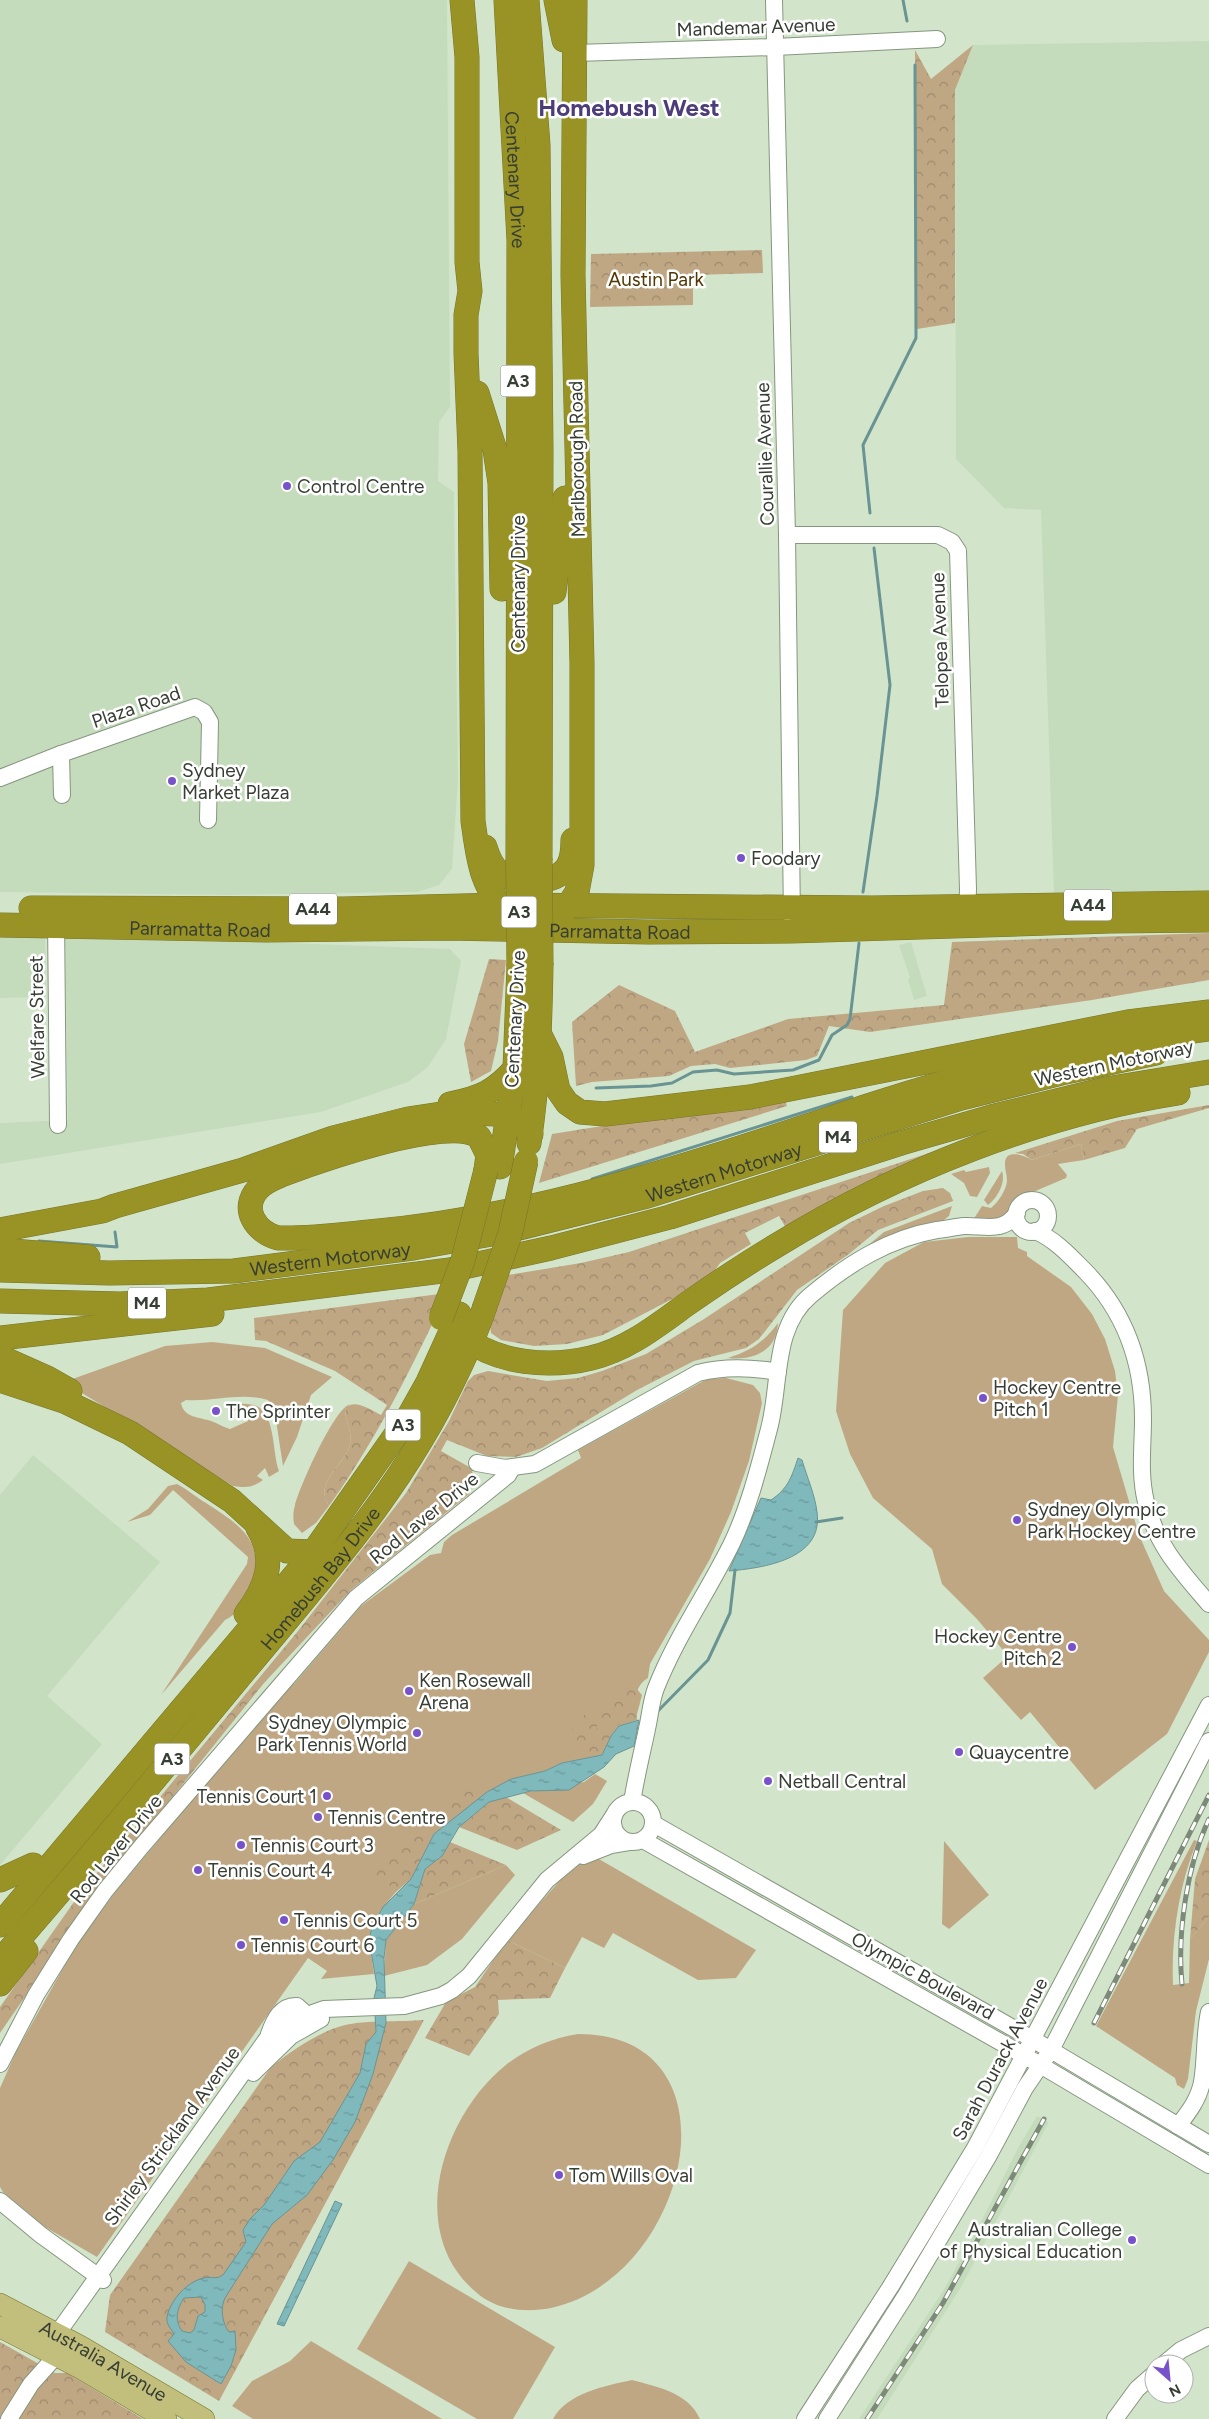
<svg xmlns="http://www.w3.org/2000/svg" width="1209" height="2419" font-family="Figtree,sans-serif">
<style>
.built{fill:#c5dcbc}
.grass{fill:#c0a784}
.forest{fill:url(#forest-crowns)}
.water{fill:url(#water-ripples);stroke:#699493;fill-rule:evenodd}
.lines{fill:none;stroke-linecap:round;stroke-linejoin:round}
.stream{stroke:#699493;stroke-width:3}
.minor-casing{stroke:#85967f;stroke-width:18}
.major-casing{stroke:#77752a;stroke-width:22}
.highway-casing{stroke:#77752a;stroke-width:25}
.minor{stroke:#fff;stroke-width:16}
.major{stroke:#c2be7c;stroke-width:21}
.highway{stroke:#999325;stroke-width:24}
.rail-casing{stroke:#7e8a79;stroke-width:5}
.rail{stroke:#fff;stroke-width:3;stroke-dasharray:9;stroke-linecap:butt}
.highway-bridge-casing{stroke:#77752a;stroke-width:25;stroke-linecap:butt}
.highway-bridge{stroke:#999325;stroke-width:24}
.poi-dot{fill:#7752cb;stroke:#fff;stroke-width:2}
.labels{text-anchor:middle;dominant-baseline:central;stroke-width:5;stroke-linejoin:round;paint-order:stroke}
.shield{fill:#fff;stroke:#737871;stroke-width:1}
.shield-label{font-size:18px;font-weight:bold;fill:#373e34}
.street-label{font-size:19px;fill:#373e34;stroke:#fff}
.park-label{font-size:19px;fill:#513503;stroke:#fff}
.poi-label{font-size:19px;fill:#373e34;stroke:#fff;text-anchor:start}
.district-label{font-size:24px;font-weight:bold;fill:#4c3d7a;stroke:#fff}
</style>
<defs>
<pattern id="forest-crowns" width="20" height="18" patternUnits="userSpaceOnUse" patternTransform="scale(1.25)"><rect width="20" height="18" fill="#c0a784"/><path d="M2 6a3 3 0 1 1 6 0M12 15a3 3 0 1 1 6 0" fill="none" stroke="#9d896d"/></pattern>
<pattern id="water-ripples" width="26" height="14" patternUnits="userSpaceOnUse" patternTransform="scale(1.25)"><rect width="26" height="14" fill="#7fb9bc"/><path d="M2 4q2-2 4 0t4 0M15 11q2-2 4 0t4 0" fill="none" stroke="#69989a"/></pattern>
</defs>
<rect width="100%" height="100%" fill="#d2e5cb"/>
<g class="built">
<path d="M0 0H447L450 407 439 422 438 481 454 492 458 779 452 869 439 885 417 892 230 895 0 892Z"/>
<path d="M1209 41V893H1054L1041 510 1004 508 956 459 955 90 973 45Z"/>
<path d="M0 935H45L46 997 0 998Z"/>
<path d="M65 935 450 949 461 961 446 1039 428 1067 408 1082 321 1112 0 1164V1123L68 1120Z"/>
<path d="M911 942 927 996 914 1000 908 980 910 977 899 945Z"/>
<path d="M33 1455 160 1562 47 1696 102 1744 0 1865V1495Z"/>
<path d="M1037 2116 1049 2122 960 2289 877 2419H859L943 2291 978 2228 1018 2148Z"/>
</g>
<g class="grass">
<path d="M1081 1144 1084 1160 1058 1164 1067 1175 1066 1178 1019 1198C1012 1205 1012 1213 1006 1219L973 1220 982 1206 991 1208C998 1202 1006 1191 1007 1181 1007 1175 1005 1170 1005 1165 1004 1147 1025 1156 1032 1160Z"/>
<path d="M989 1167 990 1173 977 1197 970 1196 964 1183 951 1174 964 1170 966 1172Z"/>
<path d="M1002 1171C1006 1183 997 1198 988 1205L984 1200Z"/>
<path d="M952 1206 949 1216 940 1223 897 1232 859 1253 884 1232Z"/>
<path d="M968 1237H1017L1018 1248 1027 1252V1256L1071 1287 1092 1314 1105 1339 1115 1371 1118 1395 1113 1447 1139 1535 1164 1591 1209 1640V1652L1167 1734 1095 1790 1030 1712 1021 1720 983 1678 1008 1656 977 1619 942 1584 932 1549 873 1498 850 1454 836 1411 843 1310 885 1263 924 1242Z"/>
<path d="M778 1323C777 1351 753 1361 728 1358 751 1351 765 1341 778 1323Z"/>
<path d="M212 1342 265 1348 332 1377 311 1395 297 1437 283 1466 275 1414 268 1400C241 1392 214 1402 186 1400L181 1403C184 1418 199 1417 211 1421 217 1423 223 1427 230 1429L248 1421 247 1415 228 1409 226 1404C235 1404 245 1403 254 1405 276 1411 272 1453 279 1471L269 1477 265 1468 257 1476 263 1480C252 1488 246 1488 233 1486L64 1382 165 1346Z"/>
<path d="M726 1378 753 1385 760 1393 762 1403 749 1461 731 1512 710 1559 650 1664 648 1678C632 1687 637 1704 637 1720L619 1726 611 1736 602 1755 562 1763 545 1771 511 1779 487 1792 434 1834 396 1892 383 1907 372 1927 369 1940 374 1974 321 1979 327 1971 308 1958 97 2257 45 2227 3 2192 0 2187V2088L16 2052 75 1947 117 1890 292 1680 294 1684 361 1606 430 1555 441 1553 444 1542 452 1535 581 1458 578 1450 707 1379Z"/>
<path d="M350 1404 346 1407C343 1421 355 1433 349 1448 341 1468 314 1483 329 1506L316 1523 302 1533 294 1524C293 1518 293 1512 295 1505 300 1486 334 1409 350 1404Z"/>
<path d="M177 1484C187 1489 196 1497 206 1503 240 1525 268 1542 250 1588 246 1600 238 1614 225 1620L161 1695 247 1564 248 1557 173 1490 150 1515 127 1522 148 1509 168 1486Z"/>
<path d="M595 1774 607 1781 593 1804 573 1822 523 1793 584 1782Z"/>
<path d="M1194 1840 1197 1841C1179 1885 1171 1937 1173 1985L1189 1983 1190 1939 1209 1917V1959L1196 2011 1188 2079 1184 2089 1177 2085 1175 2078 1096 2026Z"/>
<path d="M944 1841 989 1895 949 1929 942 1924Z"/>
<path d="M592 1855 756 1950 736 1978 698 1980 613 1933 604 1948 582 1937 565 1968 507 1940 563 1877Z"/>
<path d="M506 1865 515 1875 462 1939 427 1965 384 1976 386 1940 414 1904Z"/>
<path d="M578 2034C745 2034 690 2278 551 2308 526 2313 496 2310 477 2293 404 2233 442 2115 507 2064 528 2048 552 2038 578 2034Z"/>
<path d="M409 2261 555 2347 513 2419H477L357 2349Z"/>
<path d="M311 2341 442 2419H253L232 2406 252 2381 290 2361Z"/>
<path d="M632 2380C657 2387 688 2392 700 2419H553C567 2393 605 2386 632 2380Z"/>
</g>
<g class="forest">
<path d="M973 45 955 90V323L917 329 915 50 931 79Z"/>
<path d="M762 250 763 273 693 275V305L590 307 591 254Z"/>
<path d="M1209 933V980L1092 1000 870 1032 829 1026 817 1056 806 1060 730 1068 715 1064 691 1066 669 1076 592 1082 576 1086 572 1022 619 985 675 1011 695 1052 788 1019 944 1005 952 942Z"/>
<path d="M489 959 506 960 498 1041 491 1071 471 1082 464 1044Z"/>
<path d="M784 1097 787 1106 539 1183 552 1134Z"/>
<path d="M1209 1105V1108L1137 1129 1125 1148 1084 1160 1081 1144 1032 1160 1023 1154 1015 1153 1117 1121Z"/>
<path d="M938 1150 786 1228 779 1216 745 1233 751 1244 720 1263 711 1276 680 1295 603 1335 567 1344 534 1346 501 1340 491 1333 490 1325 508 1275 581 1263 629 1252Z"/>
<path d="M943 1188 950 1193 953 1201 878 1230 849 1254 797 1290 759 1339 746 1348 694 1361 637 1390 542 1448 516 1457 487 1456 447 1440 441 1451 471 1468 475 1480 469 1494 351 1590 264 1683 105 1881 0 2033V2007L81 1892 298 1631 406 1493 449 1421 468 1381 474 1375 488 1371 547 1381 578 1378 602 1371 646 1354 704 1319 849 1223 884 1206 923 1191Z"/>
<path d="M447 1293C412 1367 377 1439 329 1506 314 1483 341 1468 349 1448 355 1433 343 1421 346 1407 356 1399 371 1410 381 1415L387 1405 335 1371 266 1341 255 1340 254 1318Z"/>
<path d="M635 1687 642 1695 636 1718 618 1725 600 1719 596 1728 612 1733 601 1754 590 1757 562 1741 584 1715Z"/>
<path d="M472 1781 487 1792 451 1823 434 1813Z"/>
<path d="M506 1797 561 1830 517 1850 459 1827 489 1802Z"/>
<path d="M418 1828 434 1834 411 1879 396 1892 386 1881 371 1880 362 1868 374 1870Z"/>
<path d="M1209 1840V1917L1190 1939 1195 1879Z"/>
<path d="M450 1842 506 1865 414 1904 425 1869 442 1856Z"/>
<path d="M507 1940 565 1968 550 1998 498 2000 499 2014 469 2056 425 2038 446 2002 475 1987Z"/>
<path d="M424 2020 219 2401 105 2332 110 2295 271 2067C293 2050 318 2032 345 2025 366 2020 401 2022 424 2020Z"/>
<path d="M0 2342 55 2373H67L143 2419H0Z"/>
</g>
<g class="water">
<path d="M798 1458 802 1460C807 1477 815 1495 817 1512 824 1560 762 1568 729 1571L761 1498 771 1500C788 1489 792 1476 798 1458Z"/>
<path d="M639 1720 634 1746 616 1754 604 1767 569 1790 531 1791 489 1802 459 1827 442 1856 425 1869 414 1904 386 1940 384 1958 386 2023 373 2074 355 2122 333 2160 307 2195 272 2224 225 2298C220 2308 222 2323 229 2332L235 2331 236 2350 231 2366 221 2384 186 2362 168 2341 174 2334C171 2328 166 2325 167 2317 170 2300 188 2281 204 2278 211 2276 216 2280 223 2275L246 2242 243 2230 250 2219 264 2205 294 2161 320 2142 360 2073 366 2044 376 2032 374 1998 377 1986 369 1940 372 1927 383 1907 411 1879 434 1834 487 1792 511 1779 545 1771 562 1763 602 1755 611 1736 619 1726ZM201 2297 205 2305V2312L198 2316 194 2330 190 2333 182 2331C174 2319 177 2309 184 2298Z"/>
<path d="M335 2201 342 2204 284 2326 277 2324Z"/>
</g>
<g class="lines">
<g class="stream">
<path d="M903 0 907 21"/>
<path d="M870 513 863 445 916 338 915 65"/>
<path d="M863 892 877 796 890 685 874 548"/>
<path d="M596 1088 651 1086 672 1083 693 1072 717 1070 734 1074 793 1070 819 1060 832 1035 847 1025 850 1019 859 943"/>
<path d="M592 1179 852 1097"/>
<path d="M39 1241 117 1247 115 1232"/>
<path d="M816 1522 842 1518"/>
<path d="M656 1713 708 1660 730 1613 735 1570"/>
</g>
<defs>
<g id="minor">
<path d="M774 0 787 535 792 918"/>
<path d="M575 53 775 47 937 39"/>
<path d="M787 535H938L952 542 958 551 968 889 967 916"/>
<path d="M0 778 61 754"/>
<path d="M62 795 61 754 195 707 204 712 210 722 208 820"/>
<path d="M56 917 58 1125"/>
<circle cx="1032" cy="1216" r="16"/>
<path d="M1035 1231C1055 1239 1071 1257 1085 1271 1125 1312 1143 1362 1143 1419 1143 1447 1139 1474 1146 1502 1156 1545 1181 1571 1209 1604"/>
<path d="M477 1463 505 1468 535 1464 698 1373C725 1366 750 1367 778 1372"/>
<circle cx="633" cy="1822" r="20"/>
<path d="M632 1802C636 1777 642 1753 647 1729 650 1716 651 1701 656 1688 676 1637 708 1592 732 1543 749 1507 759 1467 769 1429 781 1385 772 1327 811 1295 848 1264 889 1238 937 1230 946 1229 955 1227 964 1226 984 1225 1003 1234 1017 1213"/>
<path d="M654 1824 1034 2040 1209 2144"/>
<path d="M643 1840 1025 2056 1209 2165"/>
<path d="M583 1856 611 1845 629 1842"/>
<path d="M269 2034C274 2020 281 2005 297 2006L306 2014 309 2023"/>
<path d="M0 2064 36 1995 71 1939 105 1891 141 1847 356 1598 508 1475 512 1468"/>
<path d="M253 2073 291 2036 321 2019"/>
<path d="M1178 2126C1188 2113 1199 2099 1202 2082 1206 2059 1204 2035 1209 2012"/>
<path d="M0 2201 41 2235 103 2280"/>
<path d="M57 2334 269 2036 291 2021 324 2009 404 2006 441 1996 452 1990 469 1976 547 1880 601 1835 614 1815"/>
<path d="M1164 2364 1181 2350 1209 2336"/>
<path d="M9 2419 31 2384 56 2356"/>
<path d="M805 2419 891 2286 975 2148 1209 1705"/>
<path d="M827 2419 906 2295 988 2157 1025 2088 1051 2050 1209 1741"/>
<path d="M1115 2419 1137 2389 1154 2374"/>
</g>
<g id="major">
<path id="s1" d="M0 2304 80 2346 204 2419"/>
<path d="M0 2327 82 2369 166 2419"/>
</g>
<g id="highway">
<path d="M462 0 467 57V262L470 291 466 315V353L470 451 473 821C478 855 480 889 509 912"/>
<path id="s2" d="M506 0 519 240 518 859"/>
<path d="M527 0 538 145 541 451 540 858"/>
<path d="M556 0 564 40"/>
<path d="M477 393 495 450 500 483 502 589"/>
<path d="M554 592 565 498"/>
<path d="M485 847C488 857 492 867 500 873 516 885 557 885 568 866 572 859 573 848 573 840"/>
<path d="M31 908 344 909 500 905 872 908 1209 903"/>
<path d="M562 915 577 892 582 865V663L573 275 575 0"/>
<path id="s3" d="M0 925 267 930 448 928 648 932 791 931 1110 921 1209 920"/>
<path d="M540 1035 551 1057 558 1090 567 1103 580 1112 605 1114 750 1097 1128 1022 1209 1012"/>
<path d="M450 1104C481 1098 494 1092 515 1069"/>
<path d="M529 1143C538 1084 540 1025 541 965"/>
<path d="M500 1167 515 1069 519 966"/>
<path d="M486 1170 488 1155 479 1137C450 1114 316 1162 281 1175 273 1179 264 1182 258 1189 240 1209 256 1232 278 1238 308 1239 339 1235 369 1232 543 1217 706 1159 871 1105 980 1069 1095 1043 1209 1029"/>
<path d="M0 1230 102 1211 115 1206 243 1170 333 1138 408 1119 454 1112 494 1114 515 1118 531 1134"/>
<path d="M0 1250 88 1257"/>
<path id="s4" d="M0 1270 109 1273 234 1271 413 1248 503 1232 647 1196 961 1098 1061 1073 1156 1053"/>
<path d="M0 1301 120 1304 208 1300 450 1270 551 1248 670 1217 901 1143 991 1117 1106 1089 1209 1072"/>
<path d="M459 1314 464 1337C498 1364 550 1368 591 1358 627 1350 658 1325 687 1304 717 1283 747 1263 779 1244 898 1171 1040 1115 1178 1093"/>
<path d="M0 1338 212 1314"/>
<path d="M0 1357 47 1378 70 1391"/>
<path d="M0 1380 64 1401 130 1433 232 1501 287 1551 313 1552"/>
<path d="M246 1614C266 1588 277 1559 258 1528"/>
<path d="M0 1880 33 1865"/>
<path d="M0 1925 310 1557 409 1416 428 1382 459 1314"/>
<path id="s5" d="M0 1961C86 1863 168 1763 251 1663 330 1568 404 1486 457 1373 467 1352 477 1331 484 1309"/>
<path d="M0 1984 26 1951"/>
</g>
</defs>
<use href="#minor" class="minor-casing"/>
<use href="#major" class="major-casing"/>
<use href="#highway" class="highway-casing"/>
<use href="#minor" class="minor"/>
<use href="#major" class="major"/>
<use href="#highway" class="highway"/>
<defs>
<g id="rail">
<path d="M1182 1984C1177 1933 1187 1865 1209 1819"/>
<path d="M1094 2023 1209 1795"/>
<path d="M867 2419 943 2303 1044 2119"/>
</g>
</defs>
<use href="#rail" class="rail-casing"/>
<use href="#rail" class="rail"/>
<defs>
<g id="highway-bridge">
<path d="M540 858 541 965"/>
<path d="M518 859 519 966"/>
<path d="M484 1309 510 1234 526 1161"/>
<path d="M441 1318 463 1260 486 1170"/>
</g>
</defs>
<use href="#highway-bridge" class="highway-bridge-casing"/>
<use href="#highway-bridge" class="highway-bridge"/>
</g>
<g class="poi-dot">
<circle cx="287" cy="486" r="5"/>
<circle cx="172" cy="781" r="5"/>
<circle cx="741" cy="858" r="5"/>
<circle cx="983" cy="1398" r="5"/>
<circle cx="216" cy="1411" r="5"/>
<circle cx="1017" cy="1520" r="5"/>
<circle cx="1072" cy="1647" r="5"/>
<circle cx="409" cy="1691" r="5"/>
<circle cx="417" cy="1733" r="5"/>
<circle cx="959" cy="1752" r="5"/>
<circle cx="768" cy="1781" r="5"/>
<circle cx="327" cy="1796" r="5"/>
<circle cx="318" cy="1817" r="5"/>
<circle cx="241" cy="1845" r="5"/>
<circle cx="198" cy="1870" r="5"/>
<circle cx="284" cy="1920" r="5"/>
<circle cx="241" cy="1945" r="5"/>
<circle cx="559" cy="2175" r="5"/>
<circle cx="1132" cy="2240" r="5"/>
</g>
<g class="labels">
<g class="shield">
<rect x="500.5" y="365.5" width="35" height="31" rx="4"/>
<rect x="1064" y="889.5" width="48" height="31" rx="4"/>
<rect x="289" y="893.5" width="48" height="31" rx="4"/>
<rect x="501.5" y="896.5" width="35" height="31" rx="4"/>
<rect x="819" y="1121.5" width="38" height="31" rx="4"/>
<rect x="128" y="1287.5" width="38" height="31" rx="4"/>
<rect x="385.5" y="1409.5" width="35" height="31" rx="4"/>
<rect x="154.5" y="1743.5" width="35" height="31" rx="4"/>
</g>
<g class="shield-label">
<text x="518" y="381">A3</text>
<text x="1088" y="905">A44</text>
<text x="313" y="909">A44</text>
<text x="519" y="912">A3</text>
<text x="838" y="1137">M4</text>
<text x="147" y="1303">M4</text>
<text x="403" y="1425">A3</text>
<text x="172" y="1759">A3</text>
</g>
<g class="street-label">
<text transform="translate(756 27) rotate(-2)">Mandemar Avenue</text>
<text stroke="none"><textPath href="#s2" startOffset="180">Centenary Drive</textPath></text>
<text transform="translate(765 454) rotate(-92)">Courallie Avenue</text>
<text transform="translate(577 459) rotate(-91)">Marlborough Road</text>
<text transform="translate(518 584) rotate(-90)">Centenary Drive</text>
<text transform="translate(940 640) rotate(-92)">Telopea Avenue</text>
<text transform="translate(136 707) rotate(-19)">Plaza Road</text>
<text stroke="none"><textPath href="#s3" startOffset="200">Parramatta Road</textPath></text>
<text stroke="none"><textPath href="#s3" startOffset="620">Parramatta Road</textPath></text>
<text transform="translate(37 1017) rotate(-91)">Welfare Street</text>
<text transform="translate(515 1019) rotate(-87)">Centenary Drive</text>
<text transform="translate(1114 1063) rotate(-12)">Western Motorway</text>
<text stroke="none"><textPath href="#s4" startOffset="735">Western Motorway</textPath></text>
<text stroke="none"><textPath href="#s4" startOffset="331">Western Motorway</textPath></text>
<text transform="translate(424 1518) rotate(-39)">Rod Laver Drive</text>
<text stroke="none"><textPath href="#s5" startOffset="499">Homebush Bay Drive</textPath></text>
<text transform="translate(116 1849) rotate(-51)">Rod Laver Drive</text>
<text transform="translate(923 1976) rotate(29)">Olympic Boulevard</text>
<text transform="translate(1000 2059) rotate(-62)">Sarah Durack Avenue</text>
<text transform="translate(172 2136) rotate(-54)">Shirley Strickland Avenue</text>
<text stroke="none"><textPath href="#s1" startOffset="118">Australia Avenue</textPath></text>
</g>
<g class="park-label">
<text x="656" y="279">Austin Park</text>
</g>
<g class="poi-label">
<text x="297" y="486">Control Centre</text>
<text x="182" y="770">Sydney<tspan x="182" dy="22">Market Plaza</tspan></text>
<text x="751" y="858">Foodary</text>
<text x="993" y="1387">Hockey Centre<tspan x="993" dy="22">Pitch 1</tspan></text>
<text x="226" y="1411">The Sprinter</text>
<text x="1027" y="1509">Sydney Olympic<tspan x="1027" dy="22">Park Hockey Centre</tspan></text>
<text x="1062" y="1636" text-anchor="end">Hockey Centre<tspan x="1062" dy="22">Pitch 2</tspan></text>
<text x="419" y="1680">Ken Rosewall<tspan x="419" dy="22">Arena</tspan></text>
<text x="407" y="1722" text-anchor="end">Sydney Olympic<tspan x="407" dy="22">Park Tennis World</tspan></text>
<text x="969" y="1752">Quaycentre</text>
<text x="778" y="1781">Netball Central</text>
<text x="317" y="1796" text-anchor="end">Tennis Court 1</text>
<text x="328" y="1817">Tennis Centre</text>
<text x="251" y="1845">Tennis Court 3</text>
<text x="208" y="1870">Tennis Court 4</text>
<text x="294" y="1920">Tennis Court 5</text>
<text x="251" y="1945">Tennis Court 6</text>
<text x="569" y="2175">Tom Wills Oval</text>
<text x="1122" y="2229" text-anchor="end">Australian College<tspan x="1122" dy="22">of Physical Education</tspan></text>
</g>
<g class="district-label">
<text x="629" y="107">Homebush West</text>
</g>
</g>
<g transform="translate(1169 2379) rotate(153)"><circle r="24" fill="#ffffff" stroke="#afb2ae"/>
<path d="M0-4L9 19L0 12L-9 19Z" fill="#7752cb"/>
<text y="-8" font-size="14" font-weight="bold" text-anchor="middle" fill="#373e34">N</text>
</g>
</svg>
